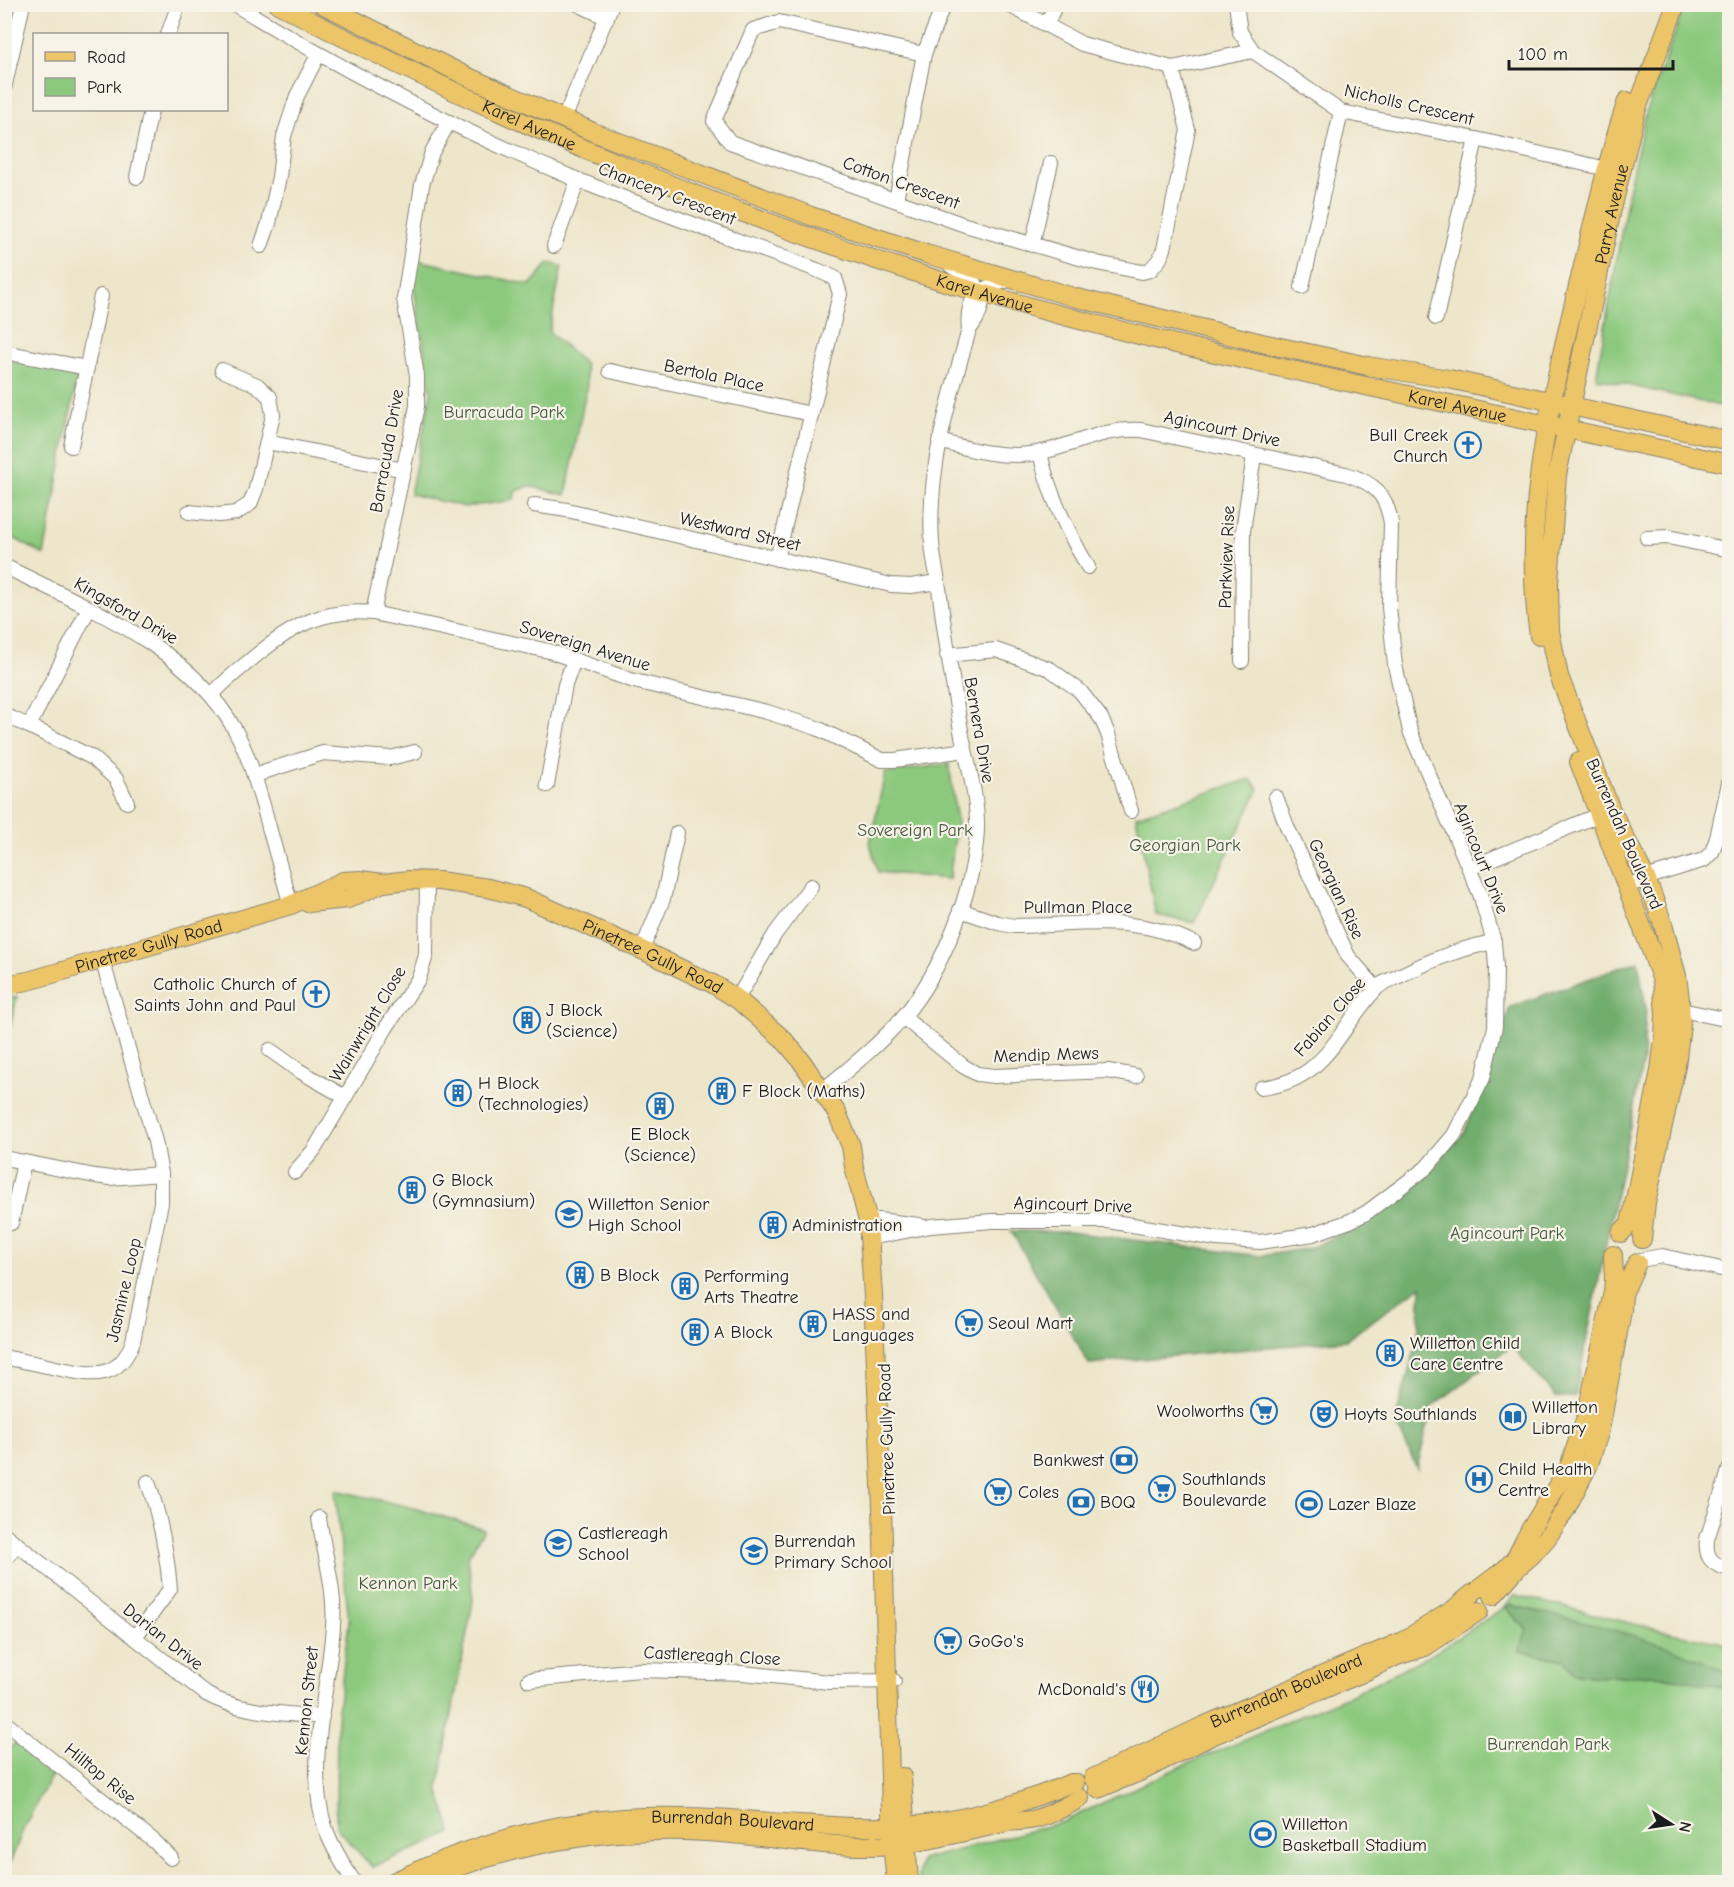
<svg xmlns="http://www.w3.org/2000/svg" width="1734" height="1887" font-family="'Comic Neue',sans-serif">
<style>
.green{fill:#8cc97e;stroke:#54724d;stroke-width:1.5}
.forest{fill:#71ad6d;stroke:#466444;stroke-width:1.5}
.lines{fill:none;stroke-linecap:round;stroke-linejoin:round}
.minor-casing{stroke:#848173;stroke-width:16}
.major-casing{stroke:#848173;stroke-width:20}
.minor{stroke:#fff;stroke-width:14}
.major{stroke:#edc569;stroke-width:18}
.labels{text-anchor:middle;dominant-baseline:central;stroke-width:4.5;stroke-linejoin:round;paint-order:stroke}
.street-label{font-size:18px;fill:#1c1c1c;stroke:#f7f3e8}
.park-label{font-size:18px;fill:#43593e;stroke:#f7f3e8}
.poi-label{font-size:18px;fill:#1c1c1c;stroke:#f7f3e8;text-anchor:start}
</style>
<rect width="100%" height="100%" fill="#f7f3e8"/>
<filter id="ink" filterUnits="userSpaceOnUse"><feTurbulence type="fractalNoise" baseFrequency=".0167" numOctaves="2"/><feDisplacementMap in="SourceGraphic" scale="12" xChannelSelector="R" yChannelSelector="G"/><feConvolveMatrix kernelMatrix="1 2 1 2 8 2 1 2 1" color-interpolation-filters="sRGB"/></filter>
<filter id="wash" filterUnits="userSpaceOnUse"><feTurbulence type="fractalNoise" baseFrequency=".008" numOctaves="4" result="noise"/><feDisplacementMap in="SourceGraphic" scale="24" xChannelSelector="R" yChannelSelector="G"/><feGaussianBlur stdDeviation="1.35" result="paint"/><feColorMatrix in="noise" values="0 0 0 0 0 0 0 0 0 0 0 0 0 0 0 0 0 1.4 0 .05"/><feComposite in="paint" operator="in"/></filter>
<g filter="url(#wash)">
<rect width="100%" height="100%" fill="#ede6ca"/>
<g class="green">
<path d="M1685 5H1729V408L1596 378 1631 177 1647 108Z"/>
<path d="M417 260 530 285 549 263 562 266 549 332 585 364 587 385 566 495 529 486 515 492 514 500 465 507 410 494 431 393 413 281Z"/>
<path d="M4 359 78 373 44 555 5 533Z"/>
<path d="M949 764 957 823 949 879 878 872 870 843 885 773Z"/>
<path d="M1250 779 1259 789 1194 923 1156 915 1136 816Z"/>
<path d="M17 997 5 1050V999Z"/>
<path d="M335 1490 410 1507 484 1529 468 1557 473 1601 438 1788 452 1833 372 1867 336 1827 337 1719 349 1621Z"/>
<path d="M1515 1595 1671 1633 1729 1644V1882H917L921 1860 1062 1822 1173 1770 1348 1696 1434 1653 1505 1607Z"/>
<path d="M18 1740 55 1769 25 1825 6 1873 5 1753Z"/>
</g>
<g class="forest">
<path d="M1638 961 1646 1008 1643 1062 1575 1397H1556L1512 1346 1432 1407 1417 1469 1395 1420 1418 1339 1421 1286 1346 1340 1089 1364 1011 1231 1070 1232 1260 1256 1310 1248 1355 1228 1411 1192 1464 1133 1487 1076 1510 1007Z"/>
<path d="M1510 1605C1584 1623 1662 1637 1729 1674V1688L1657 1675 1597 1677 1574 1673 1565 1660 1519 1651 1527 1630 1506 1608Z"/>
</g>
</g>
<g filter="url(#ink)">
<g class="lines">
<defs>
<g id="minor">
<path d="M234 4C344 71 459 131 578 180 657 212 737 240 817 270L835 278 840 294 777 559"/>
<path d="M578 4 607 18"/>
<path d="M1007 4 1082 44 1172 68 1253 51"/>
<path d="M1236 4 1240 32 1253 51 1341 112 1476 139 1616 171"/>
<path d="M1046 25 1056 4"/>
<path d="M168 34 179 4"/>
<path d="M924 54 779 22 753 30 714 121 730 142 965 225 1097 263 1142 272 1150 270 1159 260 1164 249 1188 130 1172 68"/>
<path d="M4 89 23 4"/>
<path d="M564 119 612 4"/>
<path d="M137 177 151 110"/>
<path d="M896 200 924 54 944 4"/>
<path d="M1032 245 1051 163"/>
<path d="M261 246 269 223 279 177 284 136 297 96 318 55"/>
<path d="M554 246 578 180"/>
<path d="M951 266C981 283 993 299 969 330"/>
<path d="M1302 287 1341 112"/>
<path d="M1436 318 1476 139"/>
<path d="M4 352 87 368"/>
<path d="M610 371 811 414"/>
<path d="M267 442 404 470"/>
<path d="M71 446 101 296"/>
<path d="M1040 452C1048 493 1068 532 1088 567"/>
<path d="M534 505 567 510 891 585 911 586 938 582"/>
<path d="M189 512 219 515 236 513 250 504 256 489 273 415 270 397 257 385 222 370"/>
<path d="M1647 538 1668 537 1730 550"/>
<path d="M4 566C86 607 190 647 235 730 249 755 257 785 265 812 273 843 282 874 291 905"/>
<path d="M89 608 29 726 93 758 116 779 127 802"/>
<path d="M373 613 417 406V376L404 299 422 185 432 152 449 122"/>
<path d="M947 655 996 650 1050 669 1080 691 1101 718 1108 734 1131 811"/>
<path d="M1242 661 1243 531 1254 455"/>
<path d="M212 695C224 681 239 670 253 658 292 626 322 608 373 613L549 651 634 681 767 712 817 728 882 760H895L965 750"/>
<path d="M4 715 29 726"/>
<path d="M254 777 266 771 323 753 390 758 415 752"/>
<path d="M547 785 565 685 574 660"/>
<path d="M1276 797 1288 829 1348 956 1376 988"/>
<path d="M1469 868 1606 812"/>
<path d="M1627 886 1655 875 1704 860 1712 852 1717 838 1730 778"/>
<path d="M960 910 998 923 1014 926C1080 926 1132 913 1194 943"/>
<path d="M642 950 663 899 677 833"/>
<path d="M737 999 775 934 811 886"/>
<path d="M1673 1012 1681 1010 1730 1020"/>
<path d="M903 1017 963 1066 977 1074 994 1076 1108 1071 1136 1076"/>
<path d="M270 1050 298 1070 345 1097"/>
<path d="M1261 1088C1327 1080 1336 1032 1375 990 1380 983 1391 980 1399 976 1429 961 1460 948 1494 942"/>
<path d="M823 1090C851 1067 880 1044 903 1017 943 970 974 891 977 830 978 799 968 765 962 736 953 686 945 637 939 588 937 573 933 558 932 543 927 469 949 400 969 330 965 295 980 288 1012 279"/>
<path d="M4 1158 95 1176 110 1178 161 1174"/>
<path d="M295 1172 314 1150 386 1028 419 978 426 955 427 880"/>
<path d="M868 1221 878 1220 919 1225"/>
<path d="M11 1223 24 1162"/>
<path d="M870 1238 931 1226 992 1221H1108L1217 1239 1260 1242 1313 1234 1350 1221 1366 1213 1426 1168 1454 1135 1483 1078 1495 1027 1496 967 1494 942 1480 894 1410 731 1395 665 1389 607 1391 523C1386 493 1374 483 1346 474L1141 430C1105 427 1073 446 1038 453 1004 459 972 450 939 441"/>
<path d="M1640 1260 1662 1256 1730 1271"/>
<path d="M4 1357C22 1361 39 1364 56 1368 91 1375 119 1382 133 1341L161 1203V1174L155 1141 102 959"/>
<path d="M1730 1468 1707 1539C1705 1557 1711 1565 1730 1569"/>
<path d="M319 1518C324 1554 336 1590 333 1626 329 1691 304 1767 326 1830 333 1849 344 1866 354 1882"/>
<path d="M4 1534 206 1694C240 1713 284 1713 322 1717"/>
<path d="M4 1561 17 1544"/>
<path d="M135 1637 170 1589C167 1552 160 1517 148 1482"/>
<path d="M529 1680 641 1670 743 1673 829 1682 894 1681"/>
<path d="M4 1722 154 1841 171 1858"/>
</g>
<g id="major">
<path id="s1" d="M278 4C494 117 718 212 951 284 1086 325 1224 356 1361 385 1484 412 1607 438 1730 464"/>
<path d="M322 4 466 76 593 132 811 216 926 254 1077 298 1262 343 1368 366 1449 379 1730 441"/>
<path d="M1539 636C1521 514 1551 399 1579 282 1594 221 1607 160 1627 101"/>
<path d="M1579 762 1652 953 1662 981 1665 1013 1664 1040 1660 1070 1633 1210 1630 1223 1621 1233"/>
<path d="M308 903 348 899 383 883"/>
<path id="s2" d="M4 985 28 981 291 905 343 881 360 880 383 883 409 880 439 881 488 888 526 898 642 950 713 984 737 999 783 1039 800 1059 837 1113 851 1146 854 1167 868 1221 873 1295 882 1508 892 1844 896 1882"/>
<path id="s3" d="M1642 1239 1646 1203 1676 1066 1681 1025 1680 999 1677 976 1662 921 1646 878 1611 810 1559 676 1550 631 1549 583 1557 475 1612 209 1636 111 1676 4"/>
<path d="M1480 1588 1504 1570 1515 1559 1530 1530 1569 1467 1586 1417 1613 1292 1614 1279 1613 1255"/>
<path d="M1493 1596 1517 1568 1532 1555 1547 1538 1566 1509 1589 1464 1600 1430 1622 1311 1623 1294 1637 1263"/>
<path d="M902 1777 909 1882"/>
<path id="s4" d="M1093 1778 1203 1726 1403 1641 1453 1610 1472 1594"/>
<path d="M1098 1789 1142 1771 1209 1737 1360 1674 1397 1656 1425 1647 1479 1611"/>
<path d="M436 1875C514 1845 600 1829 684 1831 748 1832 811 1847 874 1846 919 1845 961 1832 1004 1823 1014 1820 1025 1822 1035 1819 1051 1815 1066 1806 1080 1798"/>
<path id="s5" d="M393 1882C465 1847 542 1824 623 1818 683 1814 741 1820 800 1824 835 1826 870 1829 905 1826 963 1822 1018 1805 1071 1783H1075"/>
</g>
</defs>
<use href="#minor" class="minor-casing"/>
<use href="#major" class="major-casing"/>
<use href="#minor" class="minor"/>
<use href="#major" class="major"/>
</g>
</g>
<defs>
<symbol id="church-ring" viewBox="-11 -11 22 22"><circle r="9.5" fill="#f7f3e8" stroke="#1f6fb2" stroke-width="1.5"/><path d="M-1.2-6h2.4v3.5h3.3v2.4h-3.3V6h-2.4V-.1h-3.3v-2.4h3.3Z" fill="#1f6fb2"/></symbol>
<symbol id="building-ring" viewBox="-11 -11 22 22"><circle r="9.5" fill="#f7f3e8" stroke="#1f6fb2" stroke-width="1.5"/><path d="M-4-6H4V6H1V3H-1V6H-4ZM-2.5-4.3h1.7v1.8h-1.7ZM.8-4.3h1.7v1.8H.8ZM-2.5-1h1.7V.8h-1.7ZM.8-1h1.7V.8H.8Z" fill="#1f6fb2"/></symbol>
<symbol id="school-ring" viewBox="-11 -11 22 22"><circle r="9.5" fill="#f7f3e8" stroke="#1f6fb2" stroke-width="1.5"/><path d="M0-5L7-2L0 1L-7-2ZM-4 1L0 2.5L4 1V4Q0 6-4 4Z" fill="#1f6fb2"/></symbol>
<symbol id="supermarket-ring" viewBox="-11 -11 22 22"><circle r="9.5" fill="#f7f3e8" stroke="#1f6fb2" stroke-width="1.5"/><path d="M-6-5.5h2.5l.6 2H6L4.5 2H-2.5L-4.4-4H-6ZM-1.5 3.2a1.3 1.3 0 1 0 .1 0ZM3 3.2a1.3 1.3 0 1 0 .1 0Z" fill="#1f6fb2"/></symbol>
<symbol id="theatre-ring" viewBox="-11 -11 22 22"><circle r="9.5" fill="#f7f3e8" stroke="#1f6fb2" stroke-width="1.5"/><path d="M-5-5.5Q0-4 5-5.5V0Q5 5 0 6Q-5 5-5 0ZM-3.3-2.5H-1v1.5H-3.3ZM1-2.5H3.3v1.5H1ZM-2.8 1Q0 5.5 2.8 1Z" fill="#1f6fb2"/></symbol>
<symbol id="library-ring" viewBox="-11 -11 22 22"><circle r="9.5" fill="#f7f3e8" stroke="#1f6fb2" stroke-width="1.5"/><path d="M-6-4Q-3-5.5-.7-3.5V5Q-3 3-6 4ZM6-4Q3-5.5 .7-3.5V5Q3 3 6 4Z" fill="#1f6fb2"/></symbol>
<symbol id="bank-ring" viewBox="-11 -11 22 22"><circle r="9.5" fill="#f7f3e8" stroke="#1f6fb2" stroke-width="1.5"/><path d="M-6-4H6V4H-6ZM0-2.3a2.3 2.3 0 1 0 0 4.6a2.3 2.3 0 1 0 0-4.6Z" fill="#1f6fb2"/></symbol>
<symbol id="hospital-ring" viewBox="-11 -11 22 22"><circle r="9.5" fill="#f7f3e8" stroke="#1f6fb2" stroke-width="1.5"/><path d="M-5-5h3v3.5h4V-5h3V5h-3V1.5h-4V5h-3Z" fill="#1f6fb2"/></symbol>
<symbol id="stadium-ring" viewBox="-11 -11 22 22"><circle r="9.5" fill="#f7f3e8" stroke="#1f6fb2" stroke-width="1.5"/><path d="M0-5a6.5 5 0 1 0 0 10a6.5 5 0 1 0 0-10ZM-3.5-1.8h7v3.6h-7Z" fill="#1f6fb2"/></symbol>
<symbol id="restaurant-ring" viewBox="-11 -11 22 22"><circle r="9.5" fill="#f7f3e8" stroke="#1f6fb2" stroke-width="1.5"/><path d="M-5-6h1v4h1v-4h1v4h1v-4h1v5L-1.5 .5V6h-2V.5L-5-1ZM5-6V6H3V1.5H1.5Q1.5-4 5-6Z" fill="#1f6fb2"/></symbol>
</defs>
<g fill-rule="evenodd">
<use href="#church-ring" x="1453" y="430" width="30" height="30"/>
<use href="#church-ring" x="301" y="979" width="30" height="30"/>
<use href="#building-ring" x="512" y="1005" width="30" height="30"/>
<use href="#building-ring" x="707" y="1076" width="30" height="30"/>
<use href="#building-ring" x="443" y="1078" width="30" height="30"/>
<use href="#building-ring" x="645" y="1091" width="30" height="30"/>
<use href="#building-ring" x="397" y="1175" width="30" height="30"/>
<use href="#school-ring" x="554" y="1199" width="30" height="30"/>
<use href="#building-ring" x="758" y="1210" width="30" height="30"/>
<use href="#building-ring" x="565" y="1260" width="30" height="30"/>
<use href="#building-ring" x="670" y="1271" width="30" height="30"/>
<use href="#supermarket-ring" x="954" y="1308" width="30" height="30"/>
<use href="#building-ring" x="798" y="1309" width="30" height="30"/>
<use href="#building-ring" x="680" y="1317" width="30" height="30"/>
<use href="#building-ring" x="1375" y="1338" width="30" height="30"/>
<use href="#supermarket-ring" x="1249" y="1396" width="30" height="30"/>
<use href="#theatre-ring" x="1309" y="1399" width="30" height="30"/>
<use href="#library-ring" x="1498" y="1402" width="30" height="30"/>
<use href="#bank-ring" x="1109" y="1445" width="30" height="30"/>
<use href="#hospital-ring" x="1464" y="1464" width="30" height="30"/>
<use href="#supermarket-ring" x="1147" y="1474" width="30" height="30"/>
<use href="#supermarket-ring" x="983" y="1477" width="30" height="30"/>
<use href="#bank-ring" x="1066" y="1487" width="30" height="30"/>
<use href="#stadium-ring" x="1294" y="1489" width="30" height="30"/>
<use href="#school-ring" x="543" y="1528" width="30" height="30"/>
<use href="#school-ring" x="739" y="1536" width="30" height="30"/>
<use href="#supermarket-ring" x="933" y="1626" width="30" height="30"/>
<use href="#restaurant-ring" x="1130" y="1674" width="30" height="30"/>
<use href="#stadium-ring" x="1248" y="1819" width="30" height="30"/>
</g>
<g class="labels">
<g class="street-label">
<text transform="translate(1409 105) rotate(13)">Nicholls Crescent</text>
<text stroke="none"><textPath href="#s1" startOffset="279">Karel Avenue</textPath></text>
<text transform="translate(901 183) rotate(20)">Cotton Crescent</text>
<text transform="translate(667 194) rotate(21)">Chancery Crescent</text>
<text stroke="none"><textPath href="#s3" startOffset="1059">Parry Avenue</textPath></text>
<text stroke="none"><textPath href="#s1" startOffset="765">Karel Avenue</textPath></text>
<text transform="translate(714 376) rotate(12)">Bertola Place</text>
<text stroke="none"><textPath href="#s1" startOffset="1251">Karel Avenue</textPath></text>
<text transform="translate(1222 429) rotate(12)">Agincourt Drive</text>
<text transform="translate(387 451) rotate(-80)">Barracuda Drive</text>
<text transform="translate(740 532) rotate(13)">Westward Street</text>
<text transform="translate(1227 557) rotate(-88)">Parkview Rise</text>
<text transform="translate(126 611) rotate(30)">Kingsford Drive</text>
<text transform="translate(585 646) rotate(17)">Sovereign Avenue</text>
<text transform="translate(979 730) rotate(80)">Bernera Drive</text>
<text transform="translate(1624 834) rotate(66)">Burrendah Boulevard</text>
<text transform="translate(1481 858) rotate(68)">Agincourt Drive</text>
<text transform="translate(1336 889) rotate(65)">Georgian Rise</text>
<text x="1078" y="907">Pullman Place</text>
<text stroke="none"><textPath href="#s2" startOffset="150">Pinetree Gully Road</textPath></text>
<text stroke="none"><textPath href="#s2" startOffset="680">Pinetree Gully Road</textPath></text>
<text transform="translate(1330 1017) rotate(-49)">Fabian Close</text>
<text transform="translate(368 1024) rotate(-59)">Wainwright Close</text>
<text transform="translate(1046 1055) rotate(-2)">Mendip Mews</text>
<text transform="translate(1073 1205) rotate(2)">Agincourt Drive</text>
<text transform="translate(124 1290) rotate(-77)">Jasmine Loop</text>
<text transform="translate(887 1439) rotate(-92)">Pinetree Gully Road</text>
<text transform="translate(163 1637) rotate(38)">Darian Drive</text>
<text transform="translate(712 1656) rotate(3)">Castlereagh Close</text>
<text stroke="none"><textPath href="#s4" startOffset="212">Burrendah Boulevard</textPath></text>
<text transform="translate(307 1701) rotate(-84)">Kennon Street</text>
<text transform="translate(100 1774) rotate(39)">Hilltop Rise</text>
<text stroke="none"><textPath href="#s5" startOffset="350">Burrendah Boulevard</textPath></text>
</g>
<g class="park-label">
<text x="504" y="412">Burracuda Park</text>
<text x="915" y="830">Sovereign Park</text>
<text x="1185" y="845">Georgian Park</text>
<text x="1507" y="1233">Agincourt Park</text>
<text x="408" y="1583">Kennon Park</text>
<text x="1548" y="1744">Burrendah Park</text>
</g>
<g class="poi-label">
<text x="1448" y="435" text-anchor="end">Bull Creek<tspan x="1448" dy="21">Church</tspan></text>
<text x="296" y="984" text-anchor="end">Catholic Church of<tspan x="296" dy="21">Saints John and Paul</tspan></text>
<text x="546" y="1010">J Block<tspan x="546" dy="21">(Science)</tspan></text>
<text x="478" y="1083">H Block<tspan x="478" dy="21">(Technologies)</tspan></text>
<text x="742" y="1091">F Block (Maths)</text>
<text x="660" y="1134" text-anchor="middle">E Block<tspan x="660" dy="21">(Science)</tspan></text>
<text x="432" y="1180">G Block<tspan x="432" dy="21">(Gymnasium)</tspan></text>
<text x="588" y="1204">Willetton Senior<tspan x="588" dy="21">High School</tspan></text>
<text x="792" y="1225">Administration</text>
<text x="600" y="1275">B Block</text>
<text x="704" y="1276">Performing<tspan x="704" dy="21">Arts Theatre</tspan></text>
<text x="832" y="1314">HASS and<tspan x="832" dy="21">Languages</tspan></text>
<text x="988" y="1323">Seoul Mart</text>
<text x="714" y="1332">A Block</text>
<text x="1410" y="1343">Willetton Child<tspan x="1410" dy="21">Care Centre</tspan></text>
<text x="1532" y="1407">Willetton<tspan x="1532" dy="21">Library</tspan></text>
<text x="1244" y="1411" text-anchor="end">Woolworths</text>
<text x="1344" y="1414">Hoyts Southlands</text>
<text x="1104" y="1460" text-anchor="end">Bankwest</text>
<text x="1498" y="1469">Child Health<tspan x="1498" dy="21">Centre</tspan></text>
<text x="1182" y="1479">Southlands<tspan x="1182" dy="21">Boulevarde</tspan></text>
<text x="1018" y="1492">Coles</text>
<text x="1100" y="1502">BOQ</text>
<text x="1328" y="1504">Lazer Blaze</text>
<text x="578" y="1533">Castlereagh<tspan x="578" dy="21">School</tspan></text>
<text x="774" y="1541">Burrendah<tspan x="774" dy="21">Primary School</tspan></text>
<text x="968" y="1641">GoGo's</text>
<text x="1126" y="1689" text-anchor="end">McDonald's</text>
<text x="1282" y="1824">Willetton<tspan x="1282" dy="21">Basketball Stadium</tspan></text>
</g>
</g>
<rect width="1734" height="1887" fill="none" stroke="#f7f3e8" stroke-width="24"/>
<rect x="33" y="33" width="195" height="78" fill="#f7f3e8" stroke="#9f9d96" stroke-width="1.5"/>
<rect x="45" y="52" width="30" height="9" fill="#edc569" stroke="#9f9d96" stroke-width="1.5"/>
<text x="87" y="63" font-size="18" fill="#1c1c1c">Road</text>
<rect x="45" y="78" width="30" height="18" fill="#8cc97e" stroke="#9f9d96" stroke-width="1.5"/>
<text x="87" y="93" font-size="18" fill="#1c1c1c">Park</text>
<g transform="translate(1671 1824) rotate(102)" stroke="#f7f3e8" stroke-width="4.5" paint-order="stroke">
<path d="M0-4.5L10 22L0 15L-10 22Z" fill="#1c1c1c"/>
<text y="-9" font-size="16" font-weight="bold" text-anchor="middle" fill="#1c1c1c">N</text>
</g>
<path d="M1509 60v9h164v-9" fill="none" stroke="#1c1c1c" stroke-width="3"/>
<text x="1518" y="60" font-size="18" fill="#1c1c1c" stroke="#f7f3e8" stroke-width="4.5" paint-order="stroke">100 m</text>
</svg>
